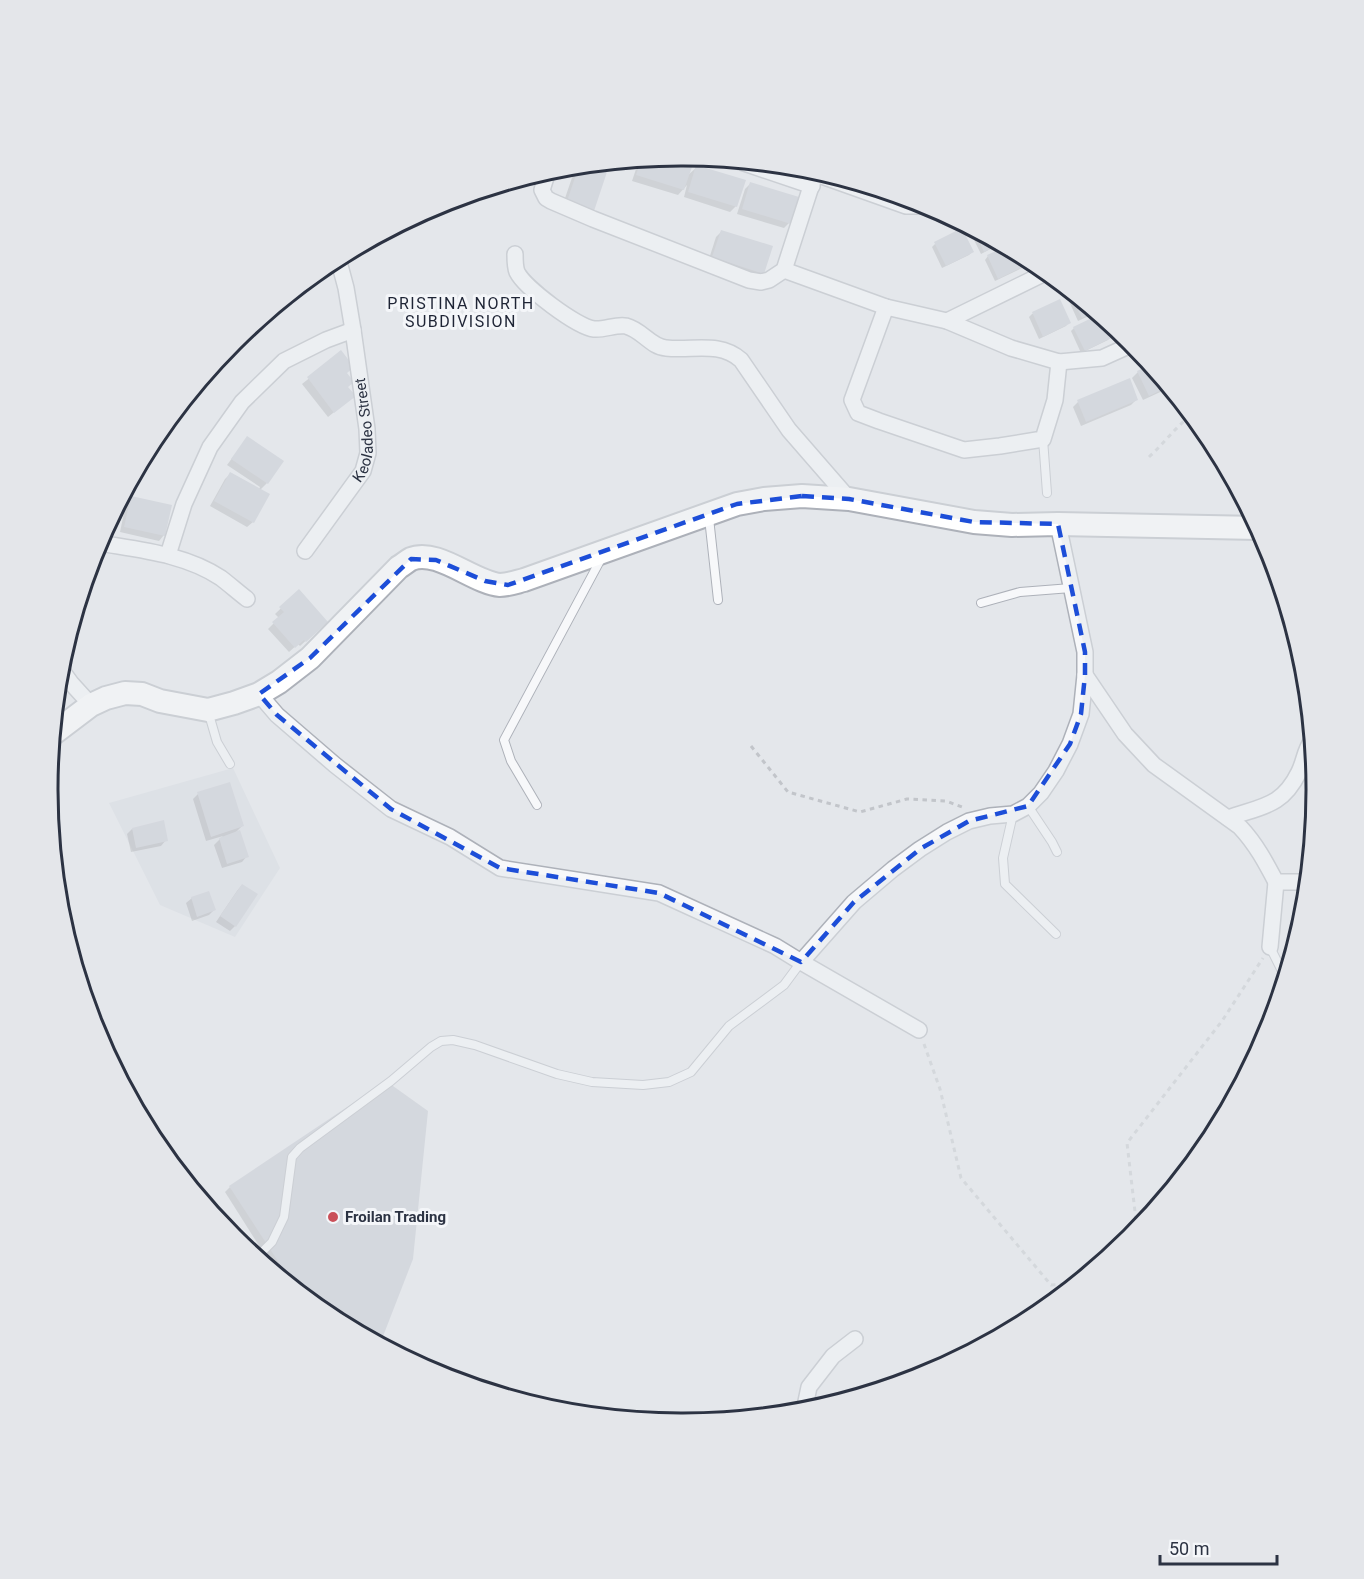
<svg xmlns="http://www.w3.org/2000/svg" width="1364" height="1579" font-family="Roboto,sans-serif">
<style>
.built{fill:#d6d9e0}
.shadow{fill:#0003}
.building{fill:#c2c5ce}
.lines{fill:none;stroke-linecap:round;stroke-linejoin:round}
.lane-casing{stroke:#adb1b9;stroke-width:10}
.street-casing{stroke:#adb1b9;stroke-width:18}
.secondary-casing{stroke:#adb1b9;stroke-width:26}
.path{stroke:#c2c5ca;stroke-width:3;stroke-dasharray:4.5 4.5;stroke-linecap:butt}
.lane{stroke:#f7f8fa;stroke-width:8}
.street{stroke:#f7f8fa;stroke-width:15}
.secondary{stroke:#fff;stroke-width:22}
.marked{fill:none;stroke:#1d4ed8;stroke-width:4.5;stroke-dasharray:12 8;stroke-linejoin:round}
.poi-dot{fill:#ca5059;stroke:#f4f6f9;stroke-width:2}
.labels{text-anchor:middle;dominant-baseline:central;stroke-width:6;stroke-linejoin:round;paint-order:stroke}
.street-label{font-size:15px;fill:#2c3343;stroke:#f4f6f9}
.poi-label{font-size:15px;font-weight:bold;fill:#2c3343;stroke:#f4f6f9;text-anchor:start}
.neighbourhood-label{font-size:16px;letter-spacing:1.5px;fill:#1e2435;stroke:#f4f6f9}
.rim{fill:none;stroke:#2c3343;stroke-width:3}
</style>
<rect width="100%" height="100%" fill="#e4e7eb"/>
<path class="built" d="M233 768 280 868 235 937 160 905 109 803Z"/>
<g class="shadow">
<path d="M666 157 691 165 687 176 697 167 736 206 730 212 684 197 687 185 678 195 632 181 639 160Z"/>
<path d="M609 163 593 210 588 215 562 207 576 166Z"/>
<path d="M773 164 803 167 797 173Z"/>
<path d="M750 184 789 223 784 228 737 214 745 189Z"/>
<path d="M973 230 1000 244 981 254 970 232Z"/>
<path d="M721 232 763 273 758 278 708 262 716 237Z"/>
<path d="M935 244 972 252 969 255 942 268 932 247Z"/>
<path d="M1006 247 1020 255 1025 265 1022 268 995 281 985 260 988 256Z"/>
<path d="M1074 295 1095 313 1078 321 1068 299Z"/>
<path d="M1059 301 1069 322 1066 326 1039 339 1029 317 1032 314Z"/>
<path d="M1099 316 1103 318 1111 337 1108 340 1081 353 1071 331 1074 328Z"/>
<path d="M341 353 348 401 328 417 302 384Z"/>
<path d="M1151 366 1169 388 1143 400 1132 378 1138 372Z"/>
<path d="M1137 399 1131 405 1081 426 1073 407 1078 402Z"/>
<path d="M247 438 267 483 260 490 253 522 247 527 210 506 225 479 231 473 259 489 260 487 227 465Z"/>
<path d="M132 498 164 535 159 541 120 532 126 503Z"/>
<path d="M121 501 115 525 109 530 106 529Z"/>
<path d="M299 591 326 622 300 646 298 644 289 652 268 629 279 618 275 614Z"/>
<path d="M198 794 242 826 233 835 247 856 242 862 222 868 214 845 223 836 206 841 193 799Z"/>
<path d="M132 829 166 840 161 846 131 852 127 834Z"/>
<path d="M242 885 235 926 230 931 216 922 237 891Z"/>
<path d="M192 898 214 910 209 915 192 921 186 903Z"/>
<path d="M230 1187 379 1343 329 1316 277 1274 225 1192Z"/>
</g>
<g class="building">
<path d="M670 157 693 164 684 190 636 175 641 160Z"/>
<path d="M610 163 594 211 567 201 579 166Z"/>
<path d="M696 165 746 180 737 207 688 192Z"/>
<path d="M750 182 799 197 791 224 742 209Z"/>
<path d="M962 228 974 252 946 266 934 242Z"/>
<path d="M721 230 773 246 764 274 712 257Z"/>
<path d="M974 230 1000 244 984 252Z"/>
<path d="M1005 247 1022 256 1027 265 998 279 987 255Z"/>
<path d="M1070 294H1072L1095 312 1082 318Z"/>
<path d="M1060 299 1071 323 1043 337 1032 312Z"/>
<path d="M1098 315 1105 321 1113 337 1085 351 1073 327Z"/>
<path d="M341 350 354 367 347 373 354 382 348 387 356 396 334 413 307 377Z"/>
<path d="M1150 365 1168 387 1149 396 1137 371Z"/>
<path d="M1130 378 1138 400 1086 422 1077 400Z"/>
<path d="M247 436 284 461 268 484 231 459Z"/>
<path d="M230 472 270 494 254 523 214 501Z"/>
<path d="M131 496 172 505 165 536 124 527Z"/>
<path d="M122 498 116 525 109 524Z"/>
<path d="M299 589 328 622 306 642 304 640 295 648 272 622 284 612 279 607Z"/>
<path d="M230 782 244 826 211 837 197 792Z"/>
<path d="M164 820 168 841 136 848 132 828Z"/>
<path d="M240 830 249 857 227 864 219 838Z"/>
<path d="M242 884 258 894 236 927 220 916Z"/>
<path d="M209 891 216 910 197 917 191 897Z"/>
<path d="M386 1081 428 1111 413 1259 380 1344 346 1325 314 1304 296 1289 229 1186Z"/>
</g>
<g class="lines">
<defs>
<g id="lane">
<path d="M1043 439 1047 493"/>
<path d="M709 518 718 600"/>
<path d="M981 603 1020 592 1071 588"/>
<path d="M208 711 217 742 230 764"/>
<path d="M537 805 511 761 504 740 602 557"/>
<path d="M1028 806 1052 842 1057 852"/>
<path d="M1013 814 1003 858 1005 884 1056 934"/>
<path d="M1270 947 1285 977"/>
<path d="M257 1257 272 1242 284 1217 292 1157 300 1148 391 1081 431 1047 441 1041 453 1040 475 1045 557 1074 592 1082 643 1085 669 1082 691 1072 729 1026 784 985 801 962"/>
</g>
<g id="street">
<path d="M738 161 812 186"/>
<path d="M548 171 542 190 546 198 551 201 593 219 749 280 761 282 769 280 784 270 816 171"/>
<path d="M816 174 906 206H928"/>
<path d="M515 254C515 261 515 267 517 272 525 288 577 327 594 329 605 330 616 324 626 326 642 330 651 347 666 348 693 351 719 341 741 360L789 430 849 499"/>
<path d="M784 270 886 307 947 321 1011 348 1059 362 1102 358 1133 344"/>
<path d="M886 307 852 400 858 413 879 421 964 450 1000 446 1043 439 1055 400 1059 362"/>
<path d="M947 321 1047 272"/>
<path d="M99 543C140 550 185 554 221 578 230 585 238 592 247 599"/>
<path id="s1" d="M305 551 363 471 368 453 367 429 353 330 346 288 338 258"/>
<path d="M168 555 184 504 210 447 242 402 284 361 326 340 353 330"/>
<path d="M60 668 71 683 91 705"/>
<path d="M1085 675 1125 734 1154 765 1240 827C1256 844 1266 863 1276 882H1307"/>
<path d="M259 694 277 715 335 765 391 809 450 837 500 868 659 893 775 946 801 962 919 1030"/>
<path d="M1228 818C1262 806 1282 807 1299 772 1304 762 1305 750 1311 742"/>
<path d="M1270 947 1276 882"/>
<path d="M801 962 854 902 893 869 920 849 947 832 969 821 990 816 1013 814 1028 806 1041 793 1056 771 1070 744 1081 714 1085 675V652L1058 524"/>
<path d="M804 1411 809 1387 833 1356 855 1339"/>
</g>
<path id="secondary" d="M54 733 91 705 106 698 125 693 142 694 160 701 208 710 234 703 259 694 279 682 310 658 399 567C403 565 407 561 411 559 437 548 474 583 500 585 508 585 516 582 524 580L737 504 764 499 802 496 849 499 974 522 1012 525 1058 524 1258 528"/>
</defs>
<use href="#lane" class="lane-casing"/>
<use href="#street" class="street-casing"/>
<use href="#secondary" class="secondary-casing"/>
<g class="path">
<path d="M1149 457C1164 443 1175 428 1191 415"/>
<path d="M751 746 788 792 860 812 907 799 946 801 962 807"/>
<path d="M924 1044 940 1089 961 1178 1051 1285 1076 1283"/>
<path d="M1137 1229 1127 1143 1222 1021 1263 958"/>
</g>
<use href="#lane" class="lane"/>
<use href="#street" class="street"/>
<use href="#secondary" class="secondary"/>
</g>
<path d="M0 0H1364V1579H0ZM802 496 849 499 974 522 1058 524 1085 652V675L1081 714 1070 744 1028 806 969 821 920 849 854 902 801 962 659 893 500 868 391 809 277 715 259 694 310 658 411 559 436 560 485 581 508 585 737 504Z" fill="#e4e7eb" fill-opacity=".55" fill-rule="evenodd"/>
<path class="marked" d="M802 496 849 499 974 522 1058 524 1085 652V675L1081 714 1070 744 1028 806 969 821 920 849 854 902 801 962 659 893 500 868 391 809 277 715 259 694 310 658 411 559 436 560 485 581 508 585 737 504Z"/>
<circle class="poi-dot" cx="333" cy="1217" r="6"/>
<g class="labels">
<g class="street-label">
<text stroke="none"><textPath href="#s1" startOffset="140">Keoladeo Street</textPath></text>
</g>
<g class="poi-label">
<text x="345" y="1217">Froilan Trading</text>
</g>
<g class="neighbourhood-label">
<text x="461" y="303">PRISTINA NORTH<tspan x="461" dy="18">SUBDIVISION</tspan></text>
</g>
</g>
<path d="M0 0H1364V1579H0ZM681 166H683A623 623 0 0 1 1306 789V790A623 623 0 0 1 683 1413H681A623 623 0 0 1 58 790V789A623 623 0 0 1 681 166Z" fill="#e4e6ea" fill-rule="evenodd"/>
<path class="rim" d="M681 166H683A623 623 0 0 1 1306 789V790A623 623 0 0 1 683 1413H681A623 623 0 0 1 58 790V789A623 623 0 0 1 681 166Z"/>
<path d="M1160 1555v9h117v-9" fill="none" stroke="#2c3343" stroke-width="3"/>
<text x="1169" y="1555" font-size="18" fill="#2c3343" stroke="#f4f6f9" stroke-width="4.5" paint-order="stroke">50 m</text>
</svg>
